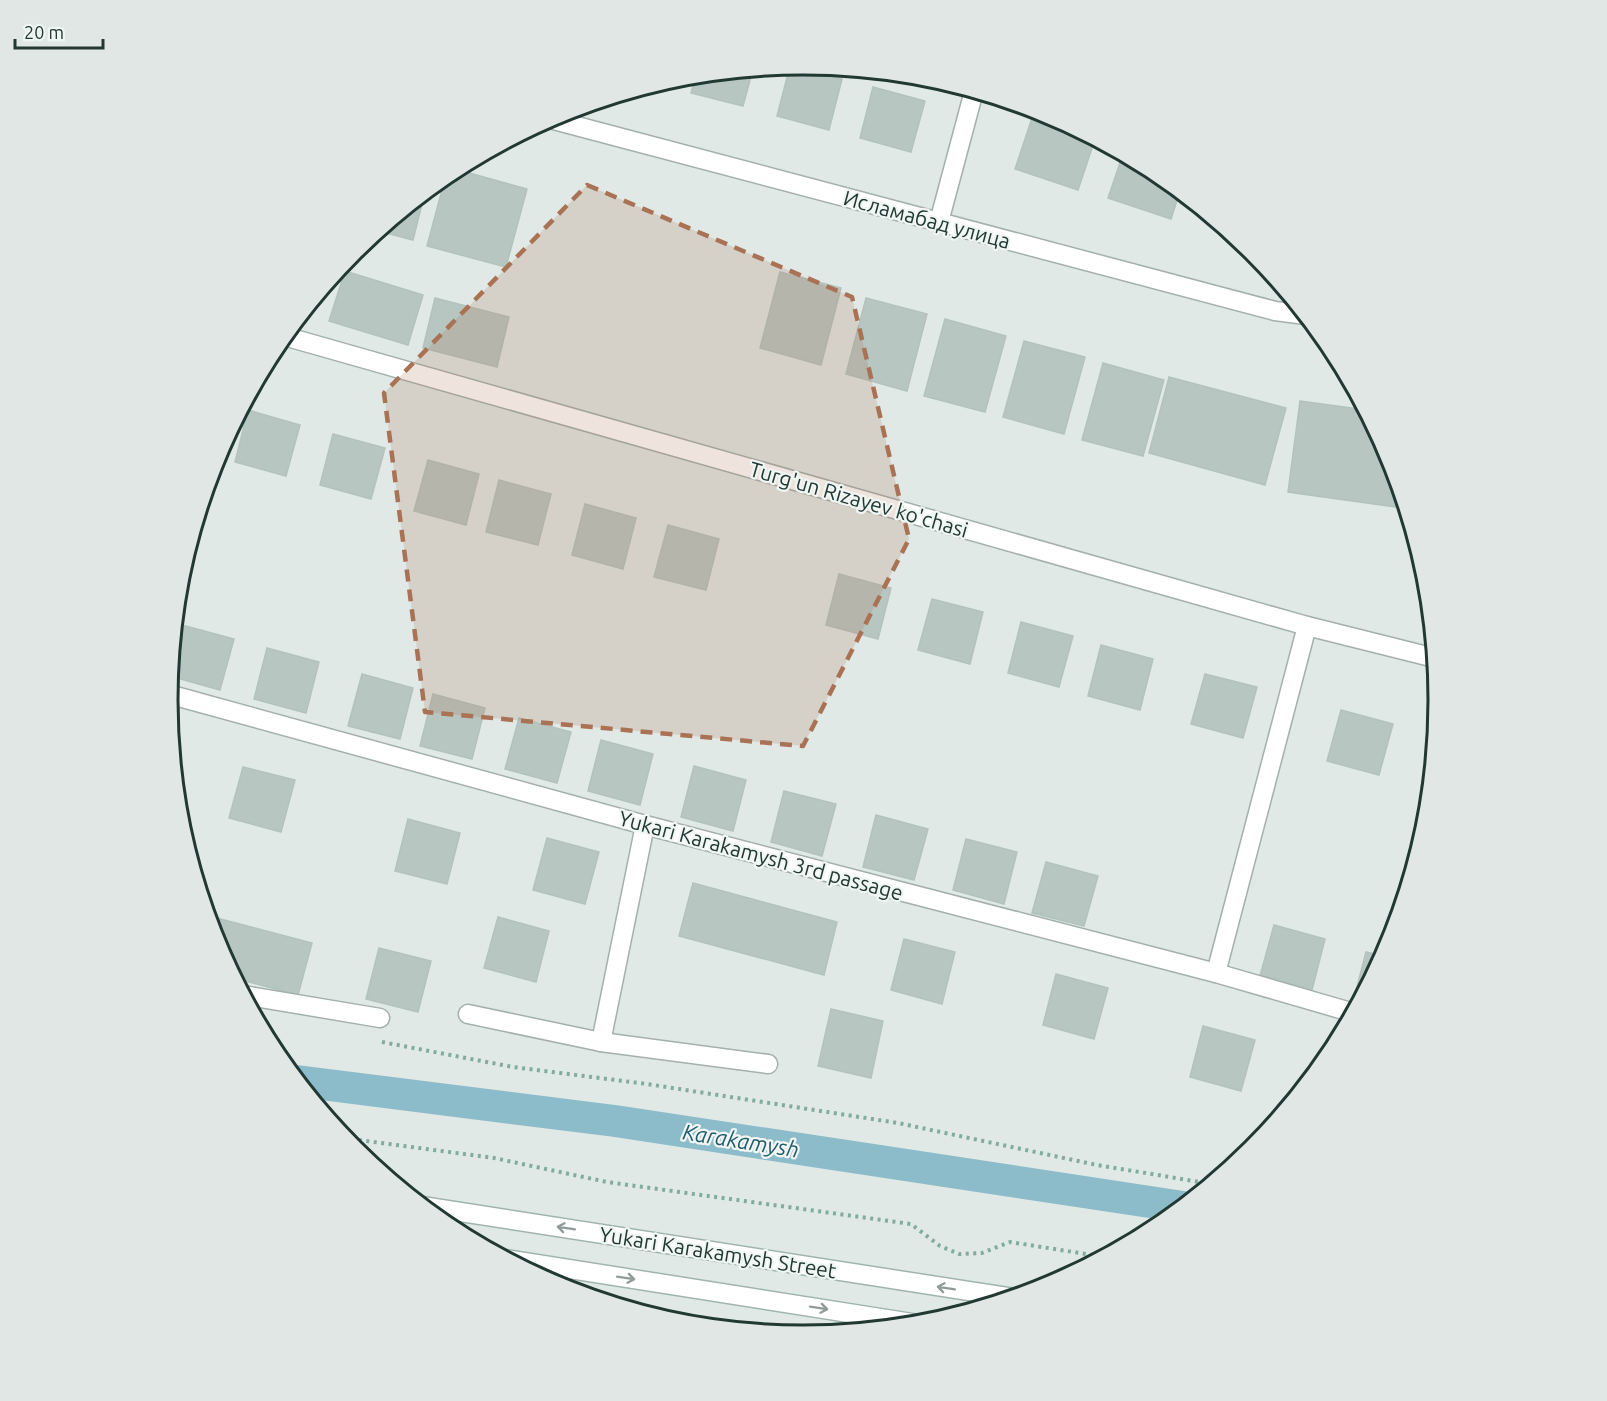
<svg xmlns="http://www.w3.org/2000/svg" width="1607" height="1401" font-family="Ubuntu,sans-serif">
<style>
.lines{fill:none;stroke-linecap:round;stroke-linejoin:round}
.canal{stroke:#8cbcca;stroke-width:32}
.building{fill:#b8c6c2;stroke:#b3c2bd;stroke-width:1.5}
.street-casing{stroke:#a3b0ac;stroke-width:21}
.secondary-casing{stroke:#a0b4ae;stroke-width:21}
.path{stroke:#83aaa0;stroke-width:4;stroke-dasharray:3 4.5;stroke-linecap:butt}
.street{stroke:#fff;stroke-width:18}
.secondary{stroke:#fff;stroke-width:18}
.oneway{stroke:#909c99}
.marked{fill:#aa7254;fill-opacity:0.2;stroke:#aa7254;stroke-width:4.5;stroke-dasharray:12 8;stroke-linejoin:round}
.labels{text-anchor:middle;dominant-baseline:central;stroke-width:4.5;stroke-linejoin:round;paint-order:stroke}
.street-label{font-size:21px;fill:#223833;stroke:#f0f6f3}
.water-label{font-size:22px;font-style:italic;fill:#225c6d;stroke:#f0f6f3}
.rim{fill:none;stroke:#223833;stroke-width:3}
</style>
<rect width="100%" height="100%" fill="#e0e9e5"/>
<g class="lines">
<path class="canal" d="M297 1081 615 1121 1183 1207"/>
</g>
<g class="building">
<path d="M790 66 842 79 829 130 777 116Z"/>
<path d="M753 69 743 106 691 93 696 75Z"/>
<path d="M873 87 925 101 911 152 860 138Z"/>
<path d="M1034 112 1062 121 1095 139 1078 190 1015 169Z"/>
<path d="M1123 154 1157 172 1180 191 1171 219 1108 198Z"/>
<path d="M455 169 527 189 506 267 427 246 446 175Z"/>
<path d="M425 192 413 240 378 231Z"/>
<path d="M345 271 423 295 408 345 329 321Z"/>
<path d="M780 272 841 288 821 365 760 348Z"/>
<path d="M435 298 509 317 497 367 423 348Z"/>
<path d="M866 298 927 314 907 391 846 374Z"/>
<path d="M945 319 1006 336 985 412 924 396Z"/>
<path d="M1024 341 1085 357 1064 434 1003 417Z"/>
<path d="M1103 363 1164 380 1143 456 1082 440Z"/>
<path d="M1169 377 1286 408 1265 485 1149 453Z"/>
<path d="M1300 401 1366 410 1391 457 1403 498 1402 508 1288 492Z"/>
<path d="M248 410 300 425 286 476 235 462Z"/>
<path d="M333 434 385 448 371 499 320 485Z"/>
<path d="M428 460 479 474 466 525 414 511Z"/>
<path d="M499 480 551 494 538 545 486 532Z"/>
<path d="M585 504 636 518 623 569 572 555Z"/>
<path d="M668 525 719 539 706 590 654 577Z"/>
<path d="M839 574 891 588 878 639 826 625Z"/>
<path d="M932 599 983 612 970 664 918 650Z"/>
<path d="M1021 622 1073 636 1059 687 1008 673Z"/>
<path d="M182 625 234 639 220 690 170 676Z"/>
<path d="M1101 645 1153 659 1140 710 1088 696Z"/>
<path d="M267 648 319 662 306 713 254 699Z"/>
<path d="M362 674 413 688 400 739 348 726Z"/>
<path d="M1205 674 1257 687 1243 738 1191 724Z"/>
<path d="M433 694 485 708 472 759 420 746Z"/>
<path d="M1341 710 1393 724 1379 775 1327 761Z"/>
<path d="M519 718 571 732 557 783 505 769Z"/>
<path d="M1434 736 1436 737 1431 790 1421 787Z"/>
<path d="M601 740 653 754 640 805 588 791Z"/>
<path d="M694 766 746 780 733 831 681 817Z"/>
<path d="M243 767 295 780 281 832 229 818Z"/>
<path d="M784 791 836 804 822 856 771 842Z"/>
<path d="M876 815 928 829 914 880 863 867Z"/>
<path d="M408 819 460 833 447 884 395 871Z"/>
<path d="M547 838 599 852 585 904 533 890Z"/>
<path d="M966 839 1017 852 1004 904 953 890Z"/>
<path d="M1046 862 1098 876 1084 926 1032 913Z"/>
<path d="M693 883 837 922 824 975 679 936Z"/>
<path d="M209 916 312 943 298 995 234 978 216 944 208 919Z"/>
<path d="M498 917 549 931 536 982 484 968Z"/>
<path d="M1274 925 1325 939 1312 990 1260 976Z"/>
<path d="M904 939 955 952 942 1004 891 990Z"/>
<path d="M379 948 431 961 418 1012 366 999Z"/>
<path d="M1366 952 1385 956 1359 1004 1353 1002Z"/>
<path d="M1056 974 1108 988 1094 1039 1043 1025Z"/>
<path d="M831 1009 883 1021 871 1078 818 1066Z"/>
<path d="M1203 1026 1255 1040 1241 1091 1190 1077Z"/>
</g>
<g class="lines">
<defs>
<g id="street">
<path d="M550 119 1275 311 1306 315"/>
<path d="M939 222 974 91"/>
<path d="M284 336 1307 626 1435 658"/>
<path d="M168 694 645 825 1216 973 1354 1013"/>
<path d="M1216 973 1307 626"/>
<path d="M243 995 380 1018"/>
<path d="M468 1014 601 1042 768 1064"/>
<path d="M601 1042 645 825"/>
</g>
<g id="secondary">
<path d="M422 1206 1014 1298"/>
<path d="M506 1259 925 1325"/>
</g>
</defs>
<use href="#street" class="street-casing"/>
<use href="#secondary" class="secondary-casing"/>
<g class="path">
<path d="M382 1042 513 1067 647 1084 898 1123 1097 1165 1212 1184"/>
<path d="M344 1138 494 1158 607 1182 911 1224 940 1246 959 1254 982 1253 1010 1242 1105 1257"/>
</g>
<use href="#street" class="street"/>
<use href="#secondary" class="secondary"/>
</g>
<defs><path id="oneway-shaft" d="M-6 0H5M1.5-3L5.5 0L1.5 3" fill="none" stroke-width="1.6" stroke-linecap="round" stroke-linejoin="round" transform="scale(1.5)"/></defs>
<g class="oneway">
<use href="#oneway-shaft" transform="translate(566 1228) rotate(-171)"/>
<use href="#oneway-shaft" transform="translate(626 1278) rotate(9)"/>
<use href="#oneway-shaft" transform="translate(946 1288) rotate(-171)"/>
<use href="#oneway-shaft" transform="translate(819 1308) rotate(9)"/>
</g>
<path class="marked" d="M587 185 852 297 909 539 803 746 425 712 384 393Z"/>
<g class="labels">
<g class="street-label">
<text transform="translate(927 219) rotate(15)">Исламабад улица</text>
<text transform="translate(859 499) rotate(16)">Turg'un Rizayev ko'chasi</text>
<text transform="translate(761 855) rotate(15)">Yukari Karakamysh 3rd passage</text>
<text transform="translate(718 1252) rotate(9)">Yukari Karakamysh Street</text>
</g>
<g class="water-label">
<text transform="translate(741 1140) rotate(9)">Karakamysh</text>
</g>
</g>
<path d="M0 0H1607V1401H0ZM178 700a625 625 0 1 1 1250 0a625 625 0 1 1-1250 0Z" fill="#e0e7e4" fill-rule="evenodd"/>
<path class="rim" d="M178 700a625 625 0 1 1 1250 0a625 625 0 1 1-1250 0Z"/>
<path d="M15 39v9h88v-9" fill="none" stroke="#223833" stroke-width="3"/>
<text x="24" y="39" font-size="18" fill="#223833" stroke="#f0f6f3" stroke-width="4.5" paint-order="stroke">20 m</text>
</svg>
